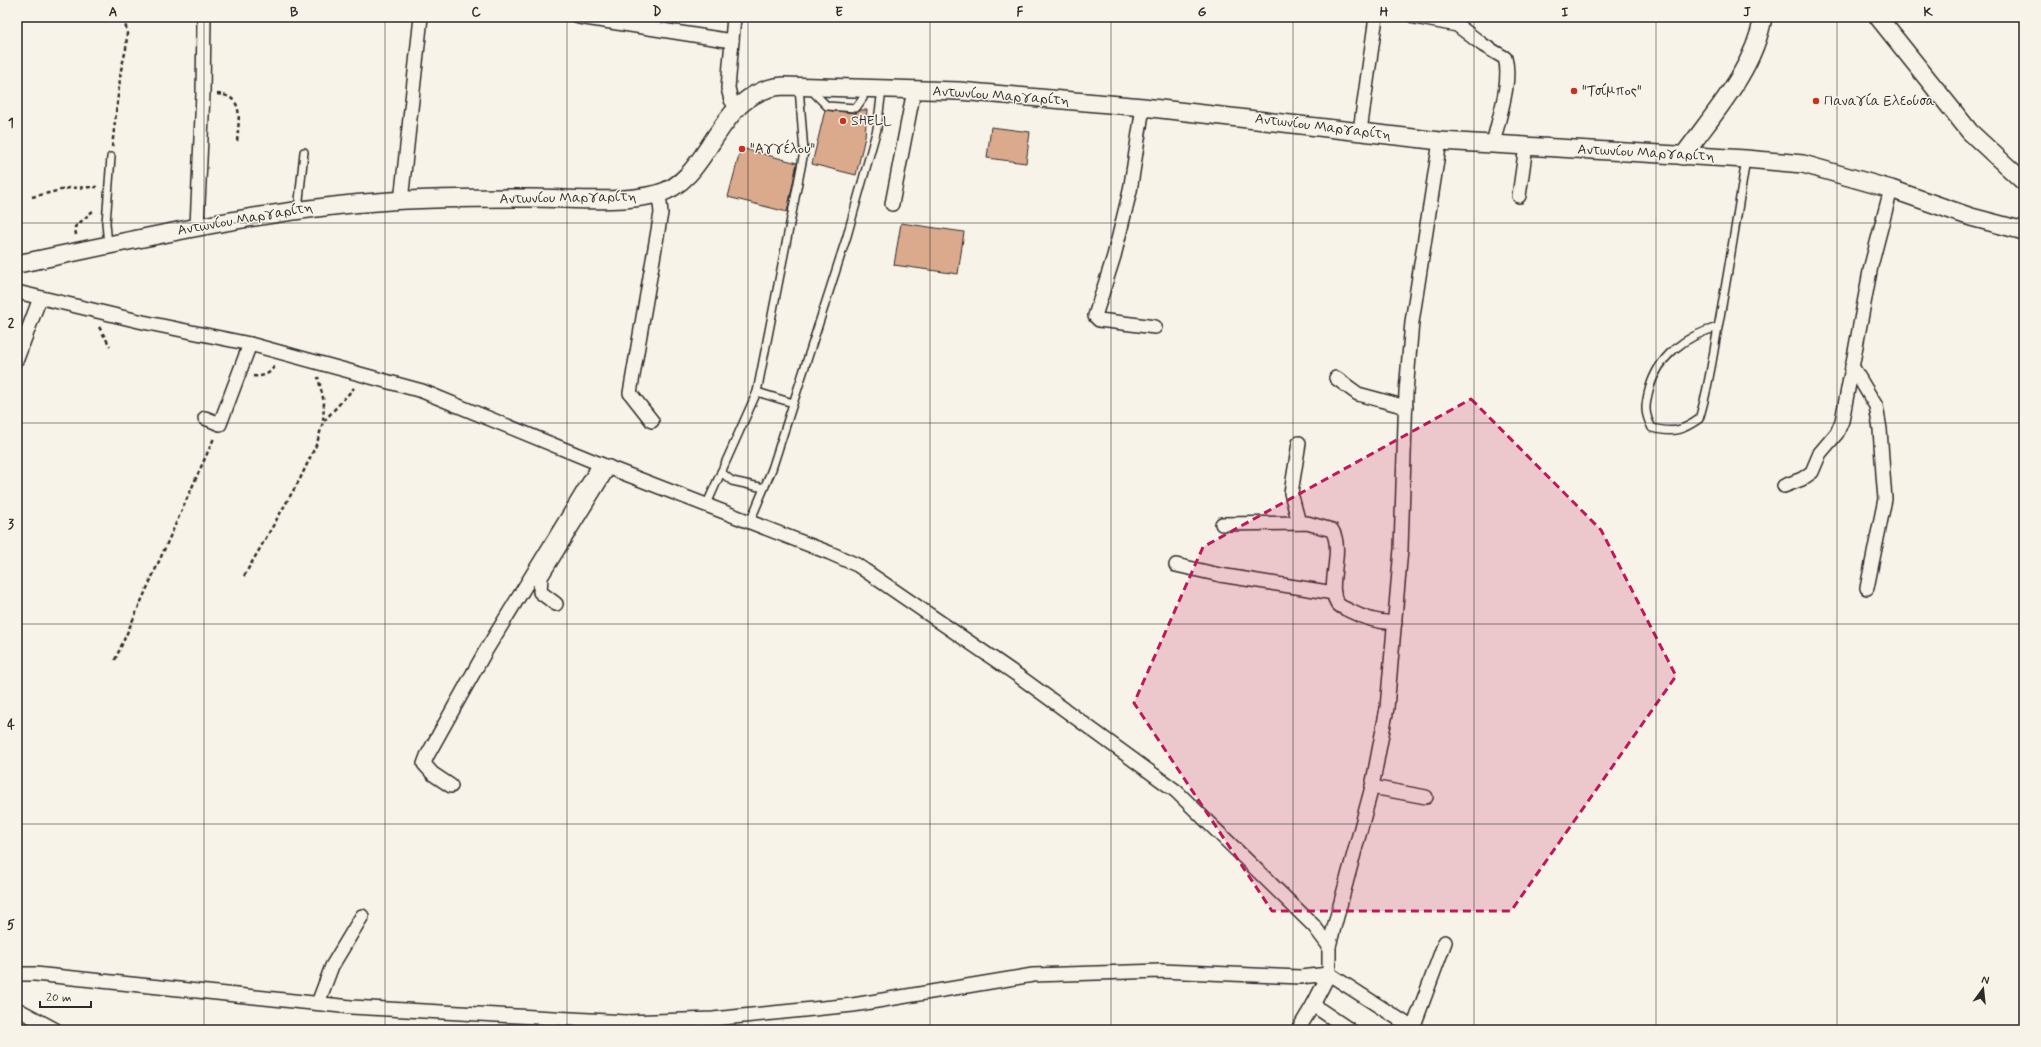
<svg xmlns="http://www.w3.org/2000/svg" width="2041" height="1047" font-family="Mynerve,sans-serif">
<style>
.building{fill:#dbaa8d;stroke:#2b2b2b}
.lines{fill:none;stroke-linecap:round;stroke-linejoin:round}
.service-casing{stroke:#2b2b2b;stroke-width:10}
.minor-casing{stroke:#2b2b2b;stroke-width:16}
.tertiary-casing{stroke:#2b2b2b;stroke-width:20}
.path{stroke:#2b2b2b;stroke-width:2.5;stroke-dasharray:4 3;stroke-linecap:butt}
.service{stroke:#f7f3e8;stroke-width:7}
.minor{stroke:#f7f3e8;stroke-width:13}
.tertiary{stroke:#f7f3e8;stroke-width:17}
.marked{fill:#c2185b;fill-opacity:0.2;stroke:#c2185b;stroke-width:3;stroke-dasharray:8 5;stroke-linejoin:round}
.grid{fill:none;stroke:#2b2b2b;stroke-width:1;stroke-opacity:0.55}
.poi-dot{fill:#c8321e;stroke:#f7f3e8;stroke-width:1.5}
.labels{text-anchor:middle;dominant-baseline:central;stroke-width:3;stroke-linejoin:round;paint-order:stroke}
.poi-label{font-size:14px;fill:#2b2b2b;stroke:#f7f3e8;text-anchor:start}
.street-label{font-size:14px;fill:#2b2b2b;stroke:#f7f3e8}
.neatline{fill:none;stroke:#2b2b2b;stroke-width:1.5}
.grid-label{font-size:13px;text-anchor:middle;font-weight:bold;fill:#2b2b2b}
</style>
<rect width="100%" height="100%" fill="#f7f3e8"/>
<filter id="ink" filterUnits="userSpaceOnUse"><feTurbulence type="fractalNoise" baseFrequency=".025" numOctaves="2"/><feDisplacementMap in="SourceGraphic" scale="8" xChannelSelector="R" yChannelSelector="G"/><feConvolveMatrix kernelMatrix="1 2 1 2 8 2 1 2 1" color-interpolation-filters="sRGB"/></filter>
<g filter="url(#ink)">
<g class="building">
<path d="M825 110 856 113 861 110H867L865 137 856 175 812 164Z"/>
<path d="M991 127 1030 132 1026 163 987 158Z"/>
<path d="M741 148 797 163 787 212 728 197Z"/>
<path d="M901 223 964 232 958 274 894 265Z"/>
</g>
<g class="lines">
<defs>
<g id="service">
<path d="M815 94 827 106 856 108 863 98"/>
<path d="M298 210 304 152"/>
<path d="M108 245 106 223 111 157"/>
<path d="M1718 327C1685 336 1658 356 1649 390 1645 406 1644 413 1652 428 1673 433 1682 431 1699 419 1708 391 1712 361 1717 333 1728 275 1737 217 1746 159"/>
<path d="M757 392 793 403"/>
<path d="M721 472 732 481 764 488"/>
<path d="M706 506 757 392 804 152 799 87"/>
<path d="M750 522 772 469 847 236 877 129 882 89"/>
</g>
<g id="minor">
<path d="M579 17 732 41"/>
<path d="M734 17 728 88 731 100 737 108"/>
<path d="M1415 17 1457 25 1483 45 1505 58C1512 82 1498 120 1493 144"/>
<path d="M1143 107 1130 191 1114 256 1095 316 1099 320 1155 327"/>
<path d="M1360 131 1376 17"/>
<path d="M1519 196 1526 146"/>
<path d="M401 201 421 17"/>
<path d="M892 204 914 90"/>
<path d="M197 226 203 94 204 17"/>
<path d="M17 292 143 322 250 344 422 391 600 464 830 553 857 565 1020 677 1176 791 1314 926 1329 946"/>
<path d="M17 359 40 298"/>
<path d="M1852 366 1876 406 1880 429 1883 474 1885 499 1867 588"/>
<path d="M1336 378 1358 394 1406 407"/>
<path d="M205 418 220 424 250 344"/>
<path d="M652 421 630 393 661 213 659 193"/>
<path d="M1784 486 1802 479 1812 472 1820 453 1837 433 1842 421 1871 266 1891 189"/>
<path d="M1299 523 1291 493 1299 443"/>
<path d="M1222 524 1307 523 1332 530C1345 552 1324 590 1339 605 1342 608 1347 609 1350 611 1365 619 1378 622 1395 623"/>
<path d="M1176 565 1220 575 1334 593"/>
<path d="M556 604 540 592 541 577 609 467"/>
<path d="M451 786 433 774 424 764 427 756 485 652 600 464"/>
<path d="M1372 787 1426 797"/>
<path d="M17 974H35L351 1007 626 1022 713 1019 853 1005 1033 975 1161 971 1300 977 1329 974 1416 1030"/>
<path d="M318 1003 332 966 362 916"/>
<path d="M1313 1005 1350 1030"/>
<path d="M17 1009 56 1030"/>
<path d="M1413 1028 1445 942"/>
<path d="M1298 1030 1313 1005 1329 974V946L1372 787 1387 708 1401 549 1406 392 1412 322 1440 141"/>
</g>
<g id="tertiary">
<path d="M1878 17 1970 132 2024 182"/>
<path d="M1683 156C1714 113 1754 70 1763 17"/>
<path d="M17 264C141 239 264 209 390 201 436 198 484 198 530 198 572 198 616 204 657 194 713 180 715 90 784 86L959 91 1143 107 1440 141 1746 159 1803 164 1891 189 1971 217 2024 231"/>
</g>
</defs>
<use href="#service" class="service-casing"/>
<use href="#minor" class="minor-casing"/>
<use href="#tertiary" class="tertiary-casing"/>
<g class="path">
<path d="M217 94C246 96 238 121 237 143"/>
<path d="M112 147 121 70 126 49 127 33 124 17"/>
<path d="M32 197 69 188 97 187"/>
<path d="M76 235 75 227 95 209"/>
<path d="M99 327 110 346"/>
<path d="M253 376C264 377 270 374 275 365"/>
<path d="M324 421 354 388"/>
<path d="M244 576 300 479 317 443 323 422 324 402 318 377"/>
<path d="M115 660 214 438"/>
</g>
<use href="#service" class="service"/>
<use href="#minor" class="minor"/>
<use href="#tertiary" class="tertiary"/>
</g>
</g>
<path class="marked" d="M1471 399 1601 530 1676 676 1511 911H1272L1134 703 1203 547Z"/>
<path class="grid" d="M204 17V1030M385 17V1030M567 17V1030M748 17V1030M930 17V1030M1111 17V1030M1293 17V1030M1474 17V1030M1656 17V1030M1837 17V1030M17 223H2024M17 423H2024M17 624H2024M17 824H2024"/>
<g class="poi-dot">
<circle cx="1574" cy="91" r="4"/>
<circle cx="1816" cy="101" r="4"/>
<circle cx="843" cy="121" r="4"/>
<circle cx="742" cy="149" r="4"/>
</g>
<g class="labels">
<g class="poi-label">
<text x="1582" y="91">"Τσίμπος"</text>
<text x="1824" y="101">Παναγία Ελεούσα</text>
<text x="851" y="121">SHELL</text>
<text x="750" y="149">"Αγγέλου"</text>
</g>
<g class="street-label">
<text transform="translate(1001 96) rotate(4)">Αντωνίου Μαργαρίτη</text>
<text transform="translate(1323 127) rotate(7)">Αντωνίου Μαργαρίτη</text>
<text transform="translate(1646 153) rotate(3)">Αντωνίου Μαργαρίτη</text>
<text transform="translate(568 198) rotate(-1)">Αντωνίου Μαργαρίτη</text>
<text transform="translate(245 219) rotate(-10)">Αντωνίου Μαργαρίτη</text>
</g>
</g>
<rect width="2041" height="1047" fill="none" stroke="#f7f3e8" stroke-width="44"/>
<g transform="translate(1983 989) rotate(15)" stroke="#f7f3e8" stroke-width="3" paint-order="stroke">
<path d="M0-3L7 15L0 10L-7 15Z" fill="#2b2b2b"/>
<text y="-6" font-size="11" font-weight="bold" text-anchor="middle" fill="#2b2b2b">N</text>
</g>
<path d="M40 1001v6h51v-6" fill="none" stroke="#2b2b2b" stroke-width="2"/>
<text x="46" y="1001" font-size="12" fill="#2b2b2b" stroke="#f7f3e8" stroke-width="3" paint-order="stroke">20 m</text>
<rect x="22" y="22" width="1997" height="1003" class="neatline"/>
<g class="grid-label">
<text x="113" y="16">A</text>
<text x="294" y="16">B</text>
<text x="476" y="16">C</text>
<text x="657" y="16">D</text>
<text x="839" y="16">E</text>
<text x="1020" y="16">F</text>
<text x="1202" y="16">G</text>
<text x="1384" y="16">H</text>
<text x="1565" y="16">I</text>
<text x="1747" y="16">J</text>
<text x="1928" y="16">K</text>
<text x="11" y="127">1</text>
<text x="11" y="327">2</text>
<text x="11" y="528">3</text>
<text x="11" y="729">4</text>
<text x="11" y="929">5</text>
</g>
</svg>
